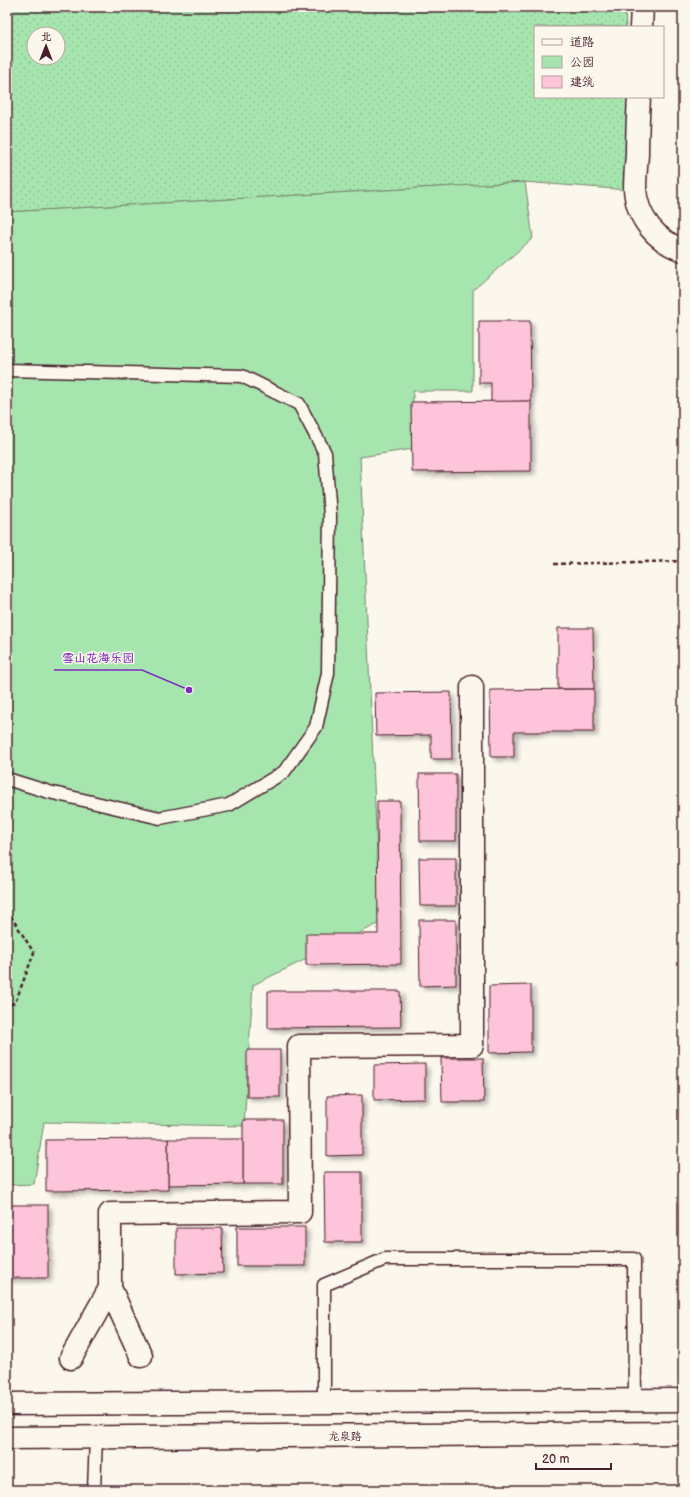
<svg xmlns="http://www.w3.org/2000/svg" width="690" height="1497" font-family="'Balsamiq Sans','LXGW WenKai TC',sans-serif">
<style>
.grass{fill:url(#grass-dots);stroke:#78826c;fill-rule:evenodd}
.green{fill:#a6e6ae;stroke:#78826c}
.building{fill:#fdc4da;stroke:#4a1f2b;filter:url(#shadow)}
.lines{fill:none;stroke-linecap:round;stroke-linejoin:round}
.lane-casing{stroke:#4a1f2b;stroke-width:15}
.street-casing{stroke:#4a1f2b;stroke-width:25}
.secondary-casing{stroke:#4a1f2b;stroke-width:25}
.path{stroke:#4a1f2b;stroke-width:2.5;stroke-dasharray:4 3;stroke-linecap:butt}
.lane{stroke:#fbf7ec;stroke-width:12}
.street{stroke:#fbf7ec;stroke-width:22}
.secondary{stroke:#fbf7ec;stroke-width:22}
.labels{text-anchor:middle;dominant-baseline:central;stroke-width:3;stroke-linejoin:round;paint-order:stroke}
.street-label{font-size:11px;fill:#4a1f2b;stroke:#fbf7ec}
.leader{fill:none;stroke:#7b2cbf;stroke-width:1.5}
.callout-dot{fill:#7b2cbf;stroke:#fbf7ec;stroke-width:1.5}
.callout-label{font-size:12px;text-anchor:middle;font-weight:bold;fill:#7b2cbf;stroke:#fbf7ec;stroke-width:3;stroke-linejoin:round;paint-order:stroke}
</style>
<defs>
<pattern id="grass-dots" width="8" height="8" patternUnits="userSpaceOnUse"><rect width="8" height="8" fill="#a6e6ae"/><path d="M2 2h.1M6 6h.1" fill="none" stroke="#90c596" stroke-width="1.8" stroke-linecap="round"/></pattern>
<filter id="shadow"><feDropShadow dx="3.5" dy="3.5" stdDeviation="2" flood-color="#0004"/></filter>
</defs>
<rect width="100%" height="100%" fill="#fbf7ec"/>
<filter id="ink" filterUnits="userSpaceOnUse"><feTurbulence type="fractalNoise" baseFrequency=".025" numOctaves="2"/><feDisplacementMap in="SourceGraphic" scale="8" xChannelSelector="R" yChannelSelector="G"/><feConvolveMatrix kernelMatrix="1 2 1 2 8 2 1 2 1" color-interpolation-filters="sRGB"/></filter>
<g filter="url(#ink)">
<path class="grass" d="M7 7H625L626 27H535V97H627L628 190 524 182 7 212ZM34 34H58V58H34Z"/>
<path class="green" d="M525 182 533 238 473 290V391H413V449L360 457 380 923 253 985 244 1126 44 1122 34 1184 7 1185V212Z"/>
<g class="building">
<path d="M479 321H530L531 401 491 402V383H479Z"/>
<path d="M531 401V471L412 472 411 402Z"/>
<path d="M558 628H593L594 689H558Z"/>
<path d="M594 689V732H514V757H491L490 690Z"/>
<path d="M451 692 452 759H431V735L376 736 375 693Z"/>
<path d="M419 774H456V841H420Z"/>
<path d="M377 801H400L401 964 306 965V934H378Z"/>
<path d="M419 858H456V906H420Z"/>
<path d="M419 920H456V985L420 986Z"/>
<path d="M531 985V1052L489 1053V986Z"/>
<path d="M268 991H400L401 1027 268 1028Z"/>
<rect x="247" y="1050" width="33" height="47"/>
<path d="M441 1058H483L484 1102H442Z"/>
<path d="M425 1064V1099L374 1100V1065Z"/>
<path d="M362 1095V1155L327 1156V1096Z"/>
<rect x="243" y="1120" width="40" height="64"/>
<path d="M168 1139H243V1184L168 1185Z"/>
<path d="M168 1139V1190L46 1191V1140Z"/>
<path d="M324 1172H362V1242H325Z"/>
<rect x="7" y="1205" width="41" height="73"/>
<rect x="237" y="1227" width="68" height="39"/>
<path d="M176 1228H222L223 1273 176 1274Z"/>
</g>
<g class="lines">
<defs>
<g id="lane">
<path d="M7 370 242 376 299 404 325 453 330 515 328 673 316 727 284 772 229 805 160 818 49 792 7 779"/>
<path d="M324 1402V1285L385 1259H634L635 1400"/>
<path d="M94 1490 96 1437"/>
</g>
<g id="street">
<path d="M641 27 642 7"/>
<path d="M639 97C638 116 637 136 637 155 636 166 635 178 635 189 637 218 656 241 683 250"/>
<path d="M110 1288V1214L300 1212 299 1046 472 1045V687"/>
<path d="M71 1358 110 1288 141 1356"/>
</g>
<g id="secondary">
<path d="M7 1404 683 1400"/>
<path d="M7 1438 683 1433"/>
</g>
</defs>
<use href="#lane" class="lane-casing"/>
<use href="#street" class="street-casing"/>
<use href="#secondary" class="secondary-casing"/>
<g class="path">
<path d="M554 564 683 561"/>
<path d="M7 910 34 953 15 1003 7 1005"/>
</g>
<use href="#lane" class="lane"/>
<use href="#street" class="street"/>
<use href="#secondary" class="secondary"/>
</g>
</g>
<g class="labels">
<g class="street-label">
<text x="345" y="1436">龙泉路</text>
</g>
</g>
<path class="leader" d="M189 690L142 670H54"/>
<circle class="callout-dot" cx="189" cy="690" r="4"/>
<g class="callout-label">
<text x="98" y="662">雪山花海乐园</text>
</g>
<rect width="690" height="1497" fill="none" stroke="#fbf7ec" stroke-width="24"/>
<rect x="12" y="12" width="666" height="1473" fill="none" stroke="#4a1f2b" stroke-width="1.5" filter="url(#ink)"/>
<rect x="534" y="26" width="130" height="72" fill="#fbf7ec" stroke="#b4a19f"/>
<rect x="542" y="39" width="20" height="6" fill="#fbf7ec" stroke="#b4a19f"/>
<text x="570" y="46" font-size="12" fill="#4a1f2b">道路</text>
<rect x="542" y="56" width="20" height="12" fill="#a6e6ae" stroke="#b4a19f"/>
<text x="570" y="66" font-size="12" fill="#4a1f2b">公园</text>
<rect x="542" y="76" width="20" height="12" fill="#fdc4da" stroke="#b4a19f"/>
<text x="570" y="86" font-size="12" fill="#4a1f2b">建筑</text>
<g transform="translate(46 46)"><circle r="19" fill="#fbf7ec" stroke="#b4a19f"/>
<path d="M0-3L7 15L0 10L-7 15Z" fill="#4a1f2b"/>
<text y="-6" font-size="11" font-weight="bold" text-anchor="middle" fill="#4a1f2b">北</text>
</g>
<path d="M536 1463v6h75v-6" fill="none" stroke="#4a1f2b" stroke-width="2"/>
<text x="542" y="1463" font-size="12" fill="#4a1f2b" stroke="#fbf7ec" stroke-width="3" paint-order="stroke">20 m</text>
</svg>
